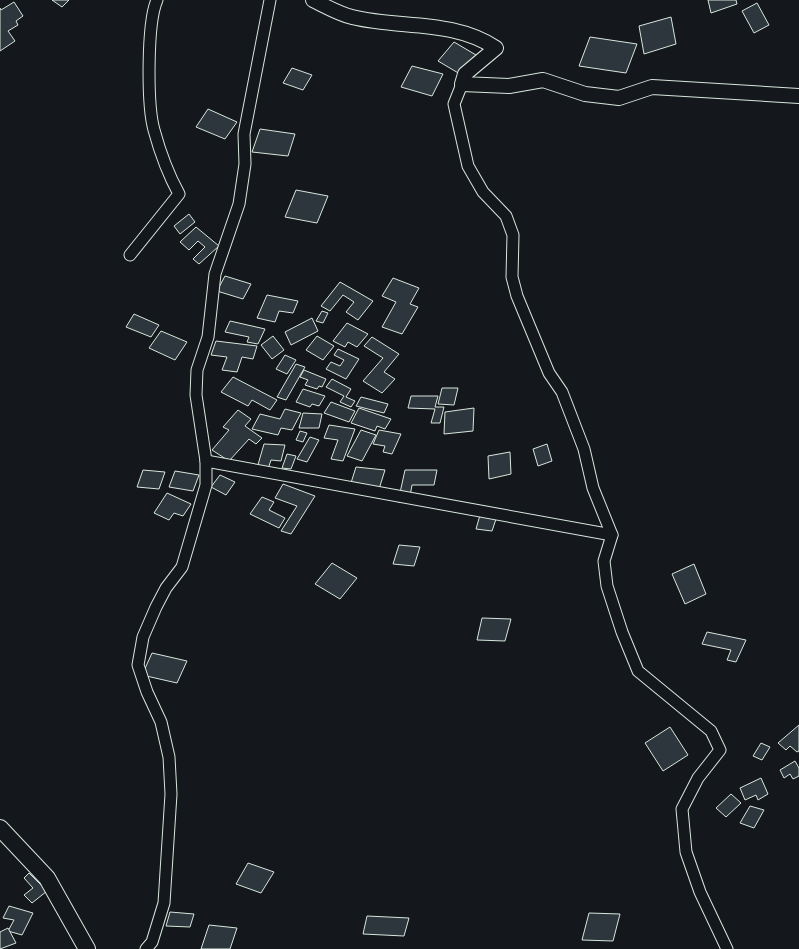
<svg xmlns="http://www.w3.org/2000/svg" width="799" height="949" font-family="'Titillium Web',sans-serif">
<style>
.building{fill:#2c363c;stroke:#d8e6dc}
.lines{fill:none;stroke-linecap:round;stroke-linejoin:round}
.minor-casing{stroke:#d8e6dc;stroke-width:13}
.tertiary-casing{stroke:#d8e6dc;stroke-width:16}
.secondary-casing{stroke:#d8e6dc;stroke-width:18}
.minor{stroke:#14181c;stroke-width:11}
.tertiary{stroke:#14181c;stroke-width:14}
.secondary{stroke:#14181c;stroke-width:16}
</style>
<rect width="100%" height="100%" fill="#14181c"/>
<g class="building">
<path d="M52 0H69L62 7Z"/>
<path d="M708 0H736L737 4 711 13Z"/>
<path d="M14 2 23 16 16 21 18 25 8 31 15 41 0 51V8L1 10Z"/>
<path d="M757 3 769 25 754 33 742 11Z"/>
<path d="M671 17 676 44 644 54 639 26Z"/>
<path d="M590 37 637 44 626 73 579 66Z"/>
<path d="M454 42 476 55 460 74 438 61Z"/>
<path d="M412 66 443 74 432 96 401 87Z"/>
<path d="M292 68 312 75 303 90 283 83Z"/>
<path d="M208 109 237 122 225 139 196 127Z"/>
<path d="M260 129 295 134 288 156 252 152Z"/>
<path d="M296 190 328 196 317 223 285 217Z"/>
<path d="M189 214 195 222 180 234 174 226Z"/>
<path d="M196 227 219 246 199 264 193 259 205 247 198 241 189 250 180 242Z"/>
<path d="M225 276 251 284 243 299 217 291Z"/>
<path d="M393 278 419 288 410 304 418 307 402 334 382 327 396 302 382 296Z"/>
<path d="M340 282 373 301 358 320 346 312 354 302 343 295 330 311 321 306Z"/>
<path d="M267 295 298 301 293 313 279 311 275 322 257 318Z"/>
<path d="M322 311 328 313 323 323 316 321Z"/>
<path d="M134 314 159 325 151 337 126 327Z"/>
<path d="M312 318 318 331 291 345 285 332Z"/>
<path d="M230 321 265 329 258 344 247 342 249 337 225 332Z"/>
<path d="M347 323 368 334 357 347 348 342 345 347 333 341Z"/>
<path d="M161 331 187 342 175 360 149 348Z"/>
<path d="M273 336 284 350 272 359 261 345Z"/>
<path d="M317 336 334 346 323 360 306 350Z"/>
<path d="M372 337 399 354 384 372 395 379 382 393 363 381 383 358 364 346Z"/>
<path d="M216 341 257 346 253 359 242 357 237 372 222 370 227 357 211 355Z"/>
<path d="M338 349 359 359 346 379 326 369 331 362 340 366 344 360 334 355Z"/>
<path d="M285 355 296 360 287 374 276 369Z"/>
<path d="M296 364 305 367 286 400 277 397Z"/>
<path d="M304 370 326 379 322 387 319 386 317 389 305 385 308 380 300 377Z"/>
<path d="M233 377 277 400 270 410 252 400 248 406 221 392Z"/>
<path d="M332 379 351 389 346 397 355 401 351 407 340 402 344 396 326 387Z"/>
<path d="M442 388H458L454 405 438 404Z"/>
<path d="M303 389 325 396 319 406 312 404 310 407 296 402Z"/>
<path d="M411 396H438L435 407H444L440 423H431L435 409 408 408Z"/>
<path d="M361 397 388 404 384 413 356 406Z"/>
<path d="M331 402 355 411 349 422 324 413Z"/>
<path d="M359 408 391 419 385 429 377 426 375 431 351 423Z"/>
<path d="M474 408 473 431 444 434 445 412Z"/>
<path d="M285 409 301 413 292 430 281 428 278 435 252 429 260 414 280 419Z"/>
<path d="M238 410 251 419 245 426 262 438 256 444 249 439 229 461 212 450 229 430 223 427Z"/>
<path d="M303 413 322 414 319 428H299Z"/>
<path d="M329 425 355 429 343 461 331 459 338 440 324 438Z"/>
<path d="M361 430 376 435 362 461 347 456Z"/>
<path d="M379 430 401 434 392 454 383 452 385 446 373 444Z"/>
<path d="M300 431 307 433 303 442 296 440Z"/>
<path d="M310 437 319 440 307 462 297 459Z"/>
<path d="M264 444 285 445 281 461 271 460 266 475H255Z"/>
<path d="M547 444 552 461 538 466 533 449Z"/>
<path d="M510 452 511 474 489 479 488 456Z"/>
<path d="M287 454 296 456 291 469 282 468Z"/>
<path d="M356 467 385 470 379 489 350 486Z"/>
<path d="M143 470 165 472 159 489 137 487Z"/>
<path d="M405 470H437L434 485H412L409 502H398Z"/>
<path d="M175 471 199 475 193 491 169 487Z"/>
<path d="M220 475 235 482 226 495 211 487Z"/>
<path d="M283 484 315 496 291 534 281 531 297 506 275 498Z"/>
<path d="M167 493 191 504 183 516 174 513 169 520 154 513Z"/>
<path d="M262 497 274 502 269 510 285 518 279 528 250 514Z"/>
<path d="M480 515 497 516 492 531 476 529Z"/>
<path d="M399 545 420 547 414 566 393 564Z"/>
<path d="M332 563 357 578 340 599 315 584Z"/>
<path d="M694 564 706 594 685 604 672 574Z"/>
<path d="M482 618 511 619 505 641 477 640Z"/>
<path d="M707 632 746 640 736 662 727 660 731 650 702 644Z"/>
<path d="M152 653 187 661 177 683 142 675Z"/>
<path d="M799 725V751L797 752 790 746 786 750 778 743Z"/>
<path d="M670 727 688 755 663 771 645 743Z"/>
<path d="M761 743 770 747 762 760 753 756Z"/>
<path d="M795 761 799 768V776L793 779 790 774 784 778 780 770Z"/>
<path d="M761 778 768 794 758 800 756 795 745 800 740 788Z"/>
<path d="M731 794 741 803 726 817 716 808Z"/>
<path d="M750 806 764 810 754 828 740 823Z"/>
<path d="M248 863 274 872 261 893 236 884Z"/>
<path d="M29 873 47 891 32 903 24 895 33 888 24 878Z"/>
<path d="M9 906 33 913 22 935 8 931 14 920 3 918Z"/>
<path d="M170 912 194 914 190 927 166 926Z"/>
<path d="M589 913 620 914 613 941 582 940Z"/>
<path d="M367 916 409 918 404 936 363 934Z"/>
<path d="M209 925 237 928 230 949H201Z"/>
<path d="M8 928 16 943 0 949V932Z"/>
</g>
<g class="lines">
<defs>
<g id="minor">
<path d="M462 84 454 104 468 166 483 192 506 216 513 235 512 277 517 296 549 373 562 392 584 449 593 488 612 535 604 561 607 586 622 632 638 671 711 731 720 750 698 778 682 809 686 852 700 892 727 949"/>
<path d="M130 255 179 194C168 174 160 152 154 130 147 105 147 22 157 0"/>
<path d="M206 461 612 535"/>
<path d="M146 949 152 942 164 903 171 794 169 757 161 722 147 692 138 665 143 637 156 607 166 588 182 567 206 485V461L196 395 197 370 208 337 215 274 239 204 245 164 244 134 270 0"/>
</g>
<path id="tertiary" d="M313 0C325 6 339 14 352 17 400 29 452 19 496 48L465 74 462 84 509 86 543 80 585 94 619 98 652 87 799 96"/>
<path id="secondary" d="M0 828 47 878 87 949"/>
</defs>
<use href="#minor" class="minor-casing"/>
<use href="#tertiary" class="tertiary-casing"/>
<use href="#secondary" class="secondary-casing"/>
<use href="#minor" class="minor"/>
<use href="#tertiary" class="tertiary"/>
<use href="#secondary" class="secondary"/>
</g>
</svg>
